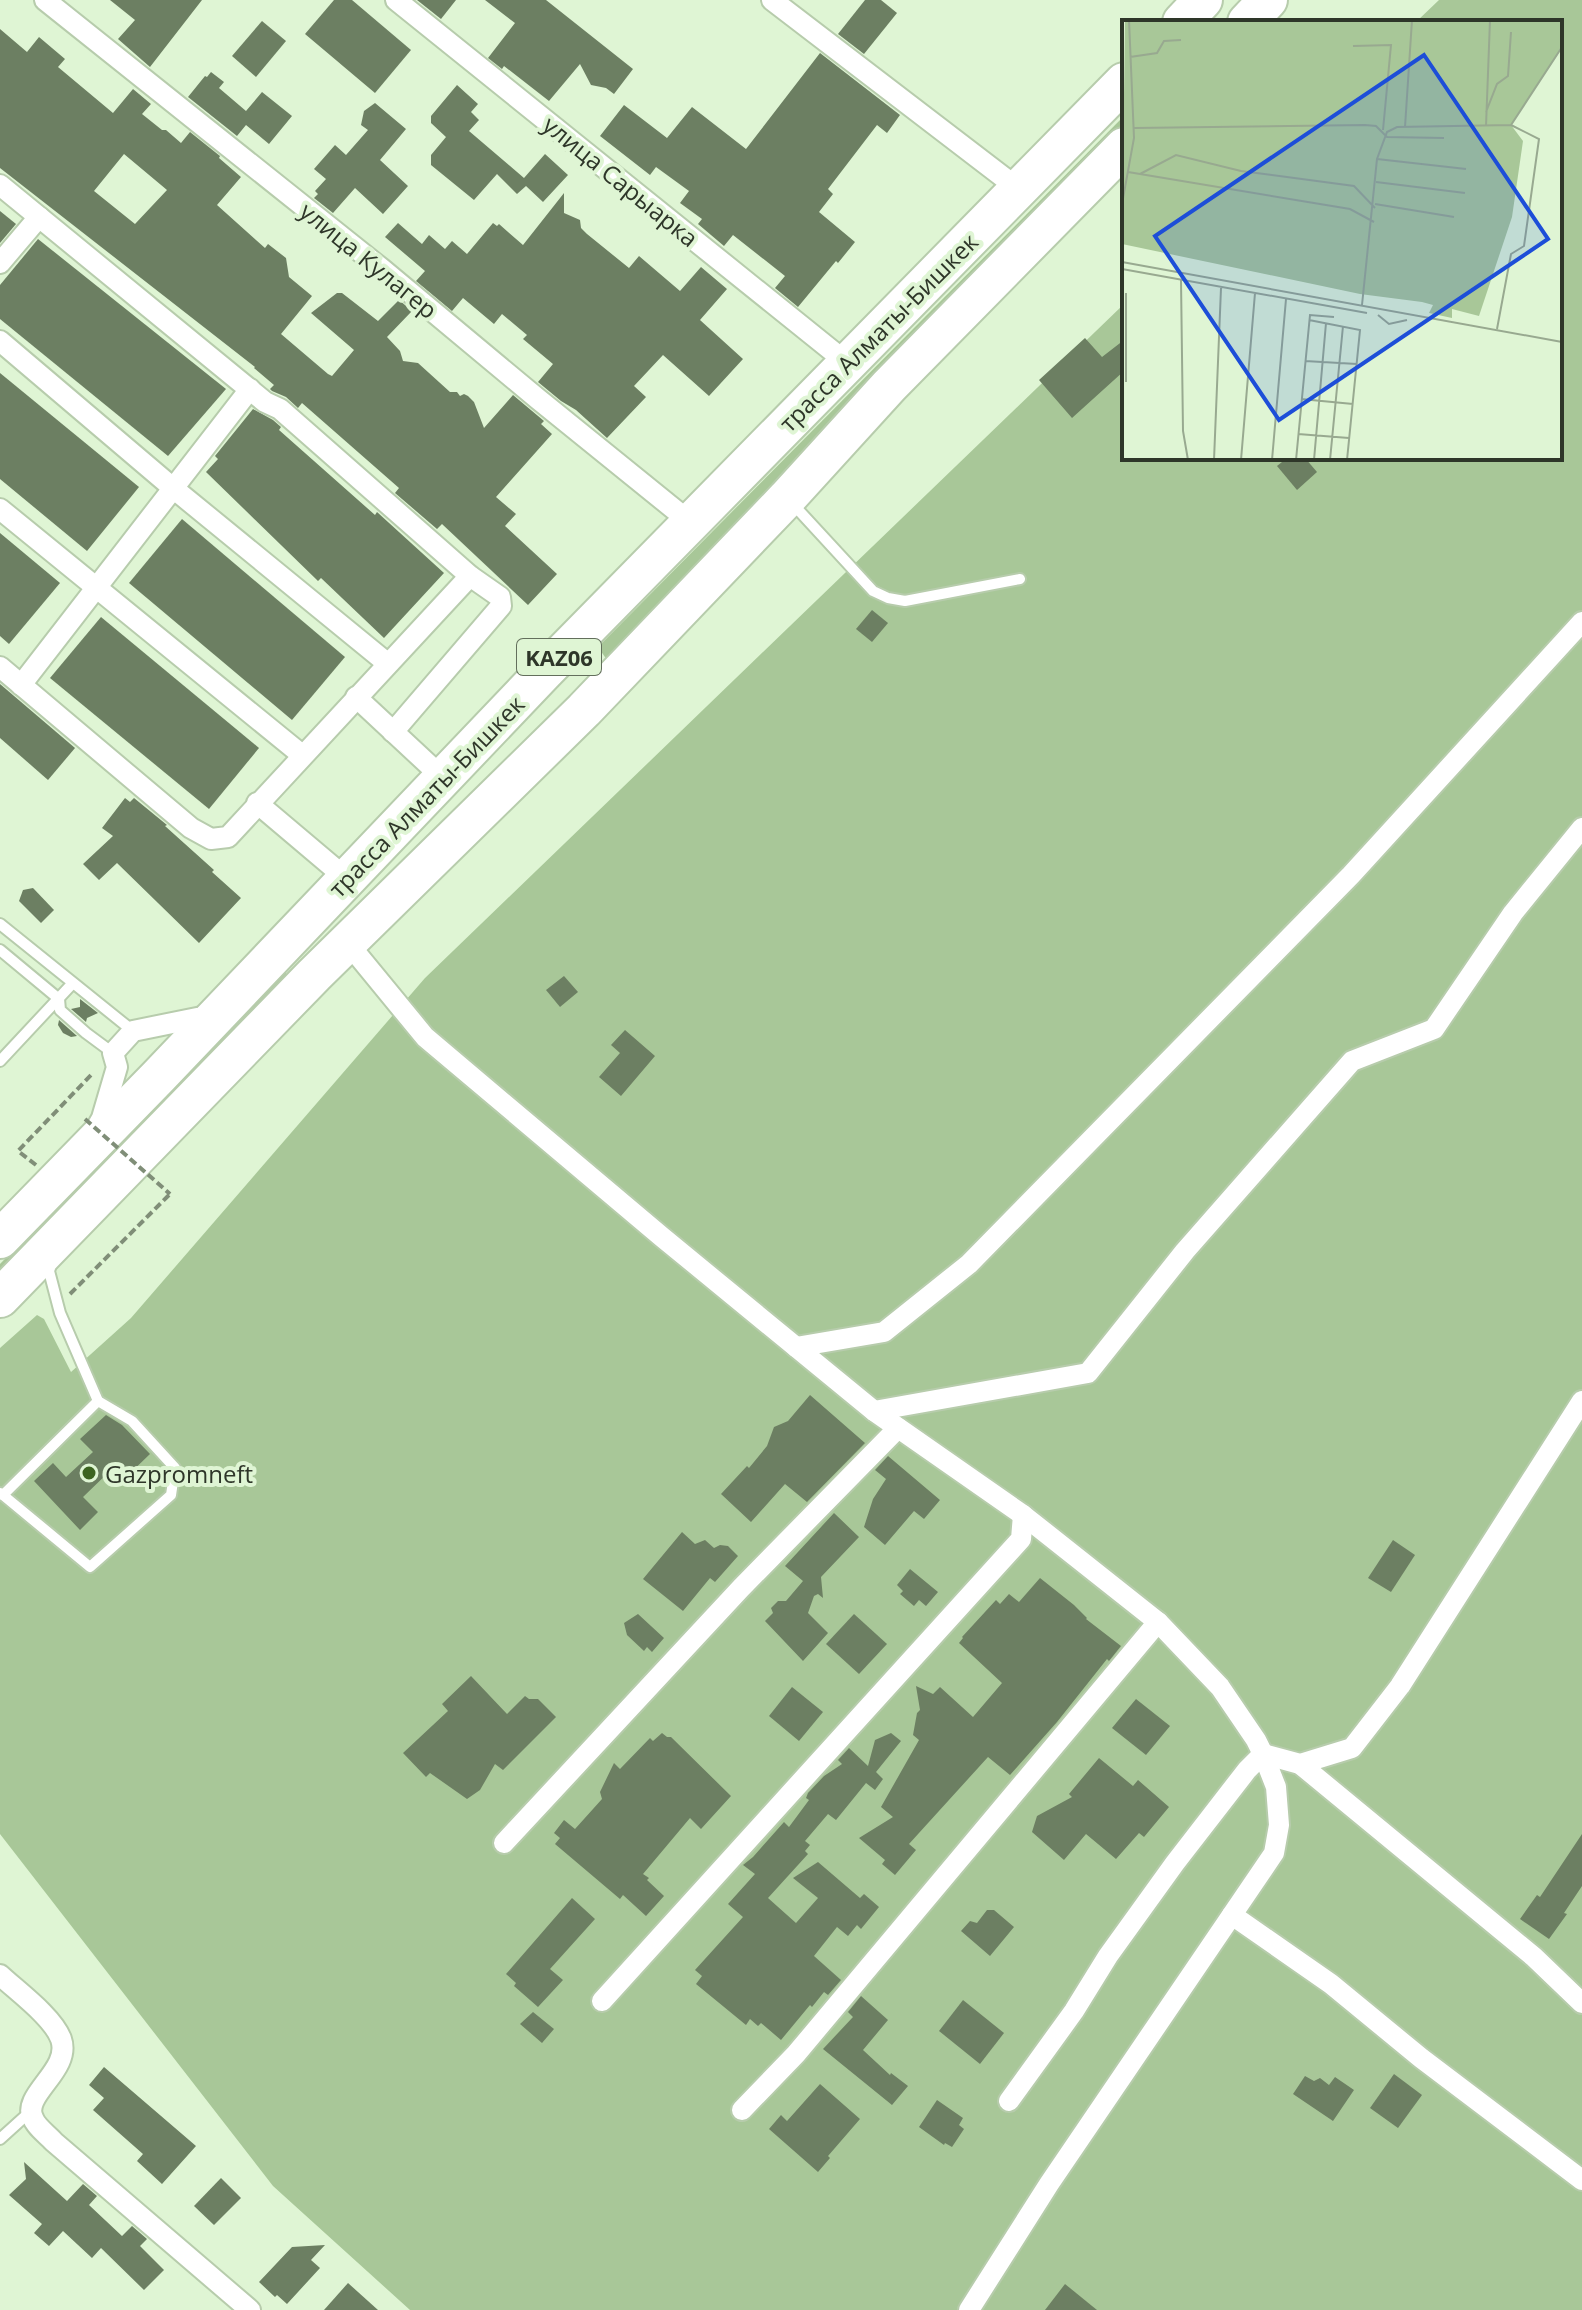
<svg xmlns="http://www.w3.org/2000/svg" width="1582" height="2310" font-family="'Open Sans',sans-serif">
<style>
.green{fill:#a8c798}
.building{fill:#6c7f62;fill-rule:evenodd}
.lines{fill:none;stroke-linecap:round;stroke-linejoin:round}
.lane-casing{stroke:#b7ccac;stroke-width:14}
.street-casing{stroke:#b7ccac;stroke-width:24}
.highway-casing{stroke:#b7ccac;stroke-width:42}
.path{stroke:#808e78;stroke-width:4;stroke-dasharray:8 4;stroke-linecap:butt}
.lane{stroke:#fff;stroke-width:10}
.street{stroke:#fff;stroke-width:20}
.highway{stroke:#fff;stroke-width:38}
.path-bridge{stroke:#808e78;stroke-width:4;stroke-dasharray:8 4;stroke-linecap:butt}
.poi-dot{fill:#3c6420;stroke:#dff5d4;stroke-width:3}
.labels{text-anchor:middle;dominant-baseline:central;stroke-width:8;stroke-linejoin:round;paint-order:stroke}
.shield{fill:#dff5d4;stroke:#636f5c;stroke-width:2}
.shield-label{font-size:22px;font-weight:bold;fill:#2e3629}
.street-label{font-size:24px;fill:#2e3629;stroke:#dff5d4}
.poi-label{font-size:24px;fill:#2e3629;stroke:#dff5d4;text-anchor:start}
.inset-road{fill:none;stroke:#98a990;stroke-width:2}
.view{fill:#1d4ed8;fill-opacity:0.15;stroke:#1d4ed8;stroke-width:4}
.inset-edge{fill:none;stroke:#2e3629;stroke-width:4}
</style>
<rect width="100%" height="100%" fill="#dff5d4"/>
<g class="green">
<path d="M1439 0H1582V2310H410L273 2186 0 1834V1348L37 1315 44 1319 71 1372 131 1318 425 978 1124 304V458H1560V22H1416Z"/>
<path d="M1124 116V134L607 660 598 647Z"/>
<path d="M286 969V984L0 1281V1264Z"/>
</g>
<g class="building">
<path d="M110 0H202L150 67 118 39 135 20Z"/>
<path d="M334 0H352L411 50 375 93 305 34Z"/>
<path d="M417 0H456L441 19Z"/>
<path d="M485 0H546L633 69 614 94 606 88 591 85 580 64 549 101 504 66 502 69 488 58 515 23Z"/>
<path d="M865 0H881L897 13 864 54 838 34Z"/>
<path d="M262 21 286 41 256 77 232 56Z"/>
<path d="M0 29 27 52 39 37 65 59 58 67 113 113 133 89 151 104 142 114 162 130H166L181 143 190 132 220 156 219 158 241 177 217 205 265 248 268 244 286 258 289 277 312 296 281 334 328 374 332 376 354 350 311 313 337 293H342L378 321 399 300 412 311 387 337 400 351 403 361 418 363 450 392H457L460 396 464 394 468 396 474 402 484 428 513 395 544 421 541 424 552 434 496 497 516 514 505 526 557 574 528 605 442 524 437 529 395 493 399 488 302 403 298 408 286 397 272 391 270 389 274 385 254 368 255 367 0 168ZM124 154 167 190 135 224 94 191Z"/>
<path d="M820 53 900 115 887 133 877 125 828 189 833 194 819 212 855 242 838 263 836 261 798 307 775 288 785 276 733 235 724 246 698 224 702 219 680 203 689 191 656 167 650 175 600 136 624 105 667 138 692 107 746 149Z"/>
<path d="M211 72 224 82 219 88 246 111 262 92 292 116 269 144 246 125 237 136 188 97 205 76 207 77Z"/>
<path d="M457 85 478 104 471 112 479 120 469 131 524 178 545 154 568 175 543 202 526 186 517 194 497 174 474 200 431 165V155L446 137 431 123V116Z"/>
<path d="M375 103 406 129 380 160 408 186 383 214 355 188 333 213 314 198 318 194 315 191 326 179 314 169 335 145 346 155 368 130 361 125 364 111Z"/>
<path d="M564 193V213L580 220 581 228 587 234 629 268 639 256 680 291 701 267 727 289 700 320 743 359 709 396 663 355 634 386 646 397 607 438 576 410 561 401 538 382 553 364 523 339 527 335 502 314 494 324 463 298 452 311 416 281 425 271 385 237 398 223 422 244 429 235 445 249 452 241 467 254 493 223 497 226 499 224 523 245Z"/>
<path d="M0 211 16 224 0 243Z"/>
<path d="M38 239 226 389 168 456 0 319V285Z"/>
<path d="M1085 338 1102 357 1124 340V371L1072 418 1039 380Z"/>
<path d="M0 373 139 487 87 551 0 479Z"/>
<path d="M253 409 273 420 281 427 279 430 375 515 377 512 444 573 384 638 321 578 318 581 206 472 218 459 215 456Z"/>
<path d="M1287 458H1305L1317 472 1297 490 1277 466Z"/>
<path d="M182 519 345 657 292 720 129 583Z"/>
<path d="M0 533 60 583 9 644 0 636Z"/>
<path d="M872 610 888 623 872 642 856 629Z"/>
<path d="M101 617 259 748 209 809 50 678Z"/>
<path d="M0 684 75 748 48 780 0 738Z"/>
<path d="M125 798 130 802 134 798 167 825 165 826 214 870 212 872 241 898 199 943 117 863 99 880 83 864 113 836 102 828Z"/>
<path d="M33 888 54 910 41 923 19 901 23 890Z"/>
<path d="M564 976 578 992 560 1007 546 990Z"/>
<path d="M80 999 98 1013 87 1018 86 1022 71 1009 80 1007Z"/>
<path d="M59 1020 77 1036 71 1037 63 1033 58 1025Z"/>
<path d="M625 1030 655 1056 621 1096 599 1077 620 1053 611 1045Z"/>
<path d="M810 1395 865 1443 807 1502 785 1484 751 1522 721 1494 747 1466 749 1468 767 1446 774 1427 788 1421Z"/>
<path d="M106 1415 122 1425 150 1454 123 1480 112 1469 83 1497 98 1512 80 1530 34 1481 53 1463 66 1477 93 1452 80 1439Z"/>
<path d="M888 1456 940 1500 924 1519 914 1511 885 1545 864 1527 873 1499 886 1479 875 1470Z"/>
<path d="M834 1513 859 1537 821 1577 823 1598 818 1594 814 1596 808 1613 828 1633 803 1661 765 1621 773 1613 771 1608 778 1601H786L803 1581 785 1566Z"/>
<path d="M682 1532 695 1544 705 1540 714 1548 720 1545 728 1546 738 1556 715 1582 710 1578 683 1611 643 1579Z"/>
<path d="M1393 1540 1415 1555 1391 1592 1368 1578Z"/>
<path d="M910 1569 938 1592 926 1606 919 1600 914 1606 900 1594 903 1591 897 1585Z"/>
<path d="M1040 1578 1074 1605 1087 1618 1086 1619 1121 1646 1109 1661 1107 1659 1057 1722 1010 1775 988 1757 909 1844 916 1850 895 1875 882 1864 885 1860 859 1838 893 1817 881 1807 919 1740 913 1735 917 1713 920 1710 916 1686 933 1694 940 1687 973 1717 1002 1683 959 1643 963 1638 962 1637 996 1600 1000 1604 1009 1594 1019 1602Z"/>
<path d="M638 1614 664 1638 652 1652 647 1647 644 1651 627 1635 624 1623Z"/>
<path d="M854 1614 887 1644 859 1674 826 1644Z"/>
<path d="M471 1676 507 1714 525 1696 529 1699H538L556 1717 503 1770 495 1764 480 1790 467 1799 430 1773 426 1777 403 1753 448 1711 442 1704Z"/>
<path d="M792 1687 823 1712 799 1741 769 1716Z"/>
<path d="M1136 1699 1170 1726 1146 1755 1112 1728Z"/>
<path d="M662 1733 667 1737H671L731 1796 701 1829 690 1818 643 1874 649 1878 647 1880 664 1896 646 1916 623 1895 620 1899 555 1844 560 1838 554 1833 564 1820 575 1829 602 1799 600 1792 614 1763 620 1769 650 1738 653 1741Z"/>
<path d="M891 1733 901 1741 876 1772 883 1779 875 1790 866 1783 836 1820 828 1814 805 1841 810 1845 805 1851 808 1854 768 1898 796 1923 818 1898 793 1878 818 1862 860 1898 864 1894 879 1907 861 1929 857 1925 848 1936 837 1927 814 1956 841 1980 828 1995 824 1992 812 2007 810 2005 781 2040 761 2023 758 2026 750 2019 746 2025 696 1984 702 1976 695 1970 743 1917 728 1904 755 1874 743 1865 753 1857 784 1822 789 1827 809 1800 806 1798 808 1793 824 1776 842 1764 838 1760 849 1748 868 1766 875 1740Z"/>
<path d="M1099 1758 1133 1786 1138 1780 1169 1807 1144 1837 1139 1833 1116 1859 1086 1834 1064 1860 1032 1832 1037 1816 1072 1797 1069 1794Z"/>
<path d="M1582 1834V1886L1564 1913 1567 1914 1549 1939 1520 1919 1537 1895 1540 1897Z"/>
<path d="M572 1898 595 1919 550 1969 563 1980 538 2007 514 1986 516 1983 506 1974Z"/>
<path d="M987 1910H994L1014 1927 990 1956 961 1931 970 1921 977 1923Z"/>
<path d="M861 1996 888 2020 863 2050 890 2075 891 2073 908 2086 892 2105 823 2049 853 2017 848 2012Z"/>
<path d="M963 2000 1004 2033 980 2064 939 2031Z"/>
<path d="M533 2012 554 2029 542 2043 520 2024Z"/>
<path d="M104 2067 196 2146 162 2184 137 2161 143 2154 93 2110 104 2098 89 2085Z"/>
<path d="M1394 2074 1422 2095 1398 2128 1370 2108Z"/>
<path d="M1305 2076 1314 2081 1320 2078 1329 2085 1335 2077 1354 2090 1333 2121 1293 2094Z"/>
<path d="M820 2084 860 2119 828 2156 830 2158 818 2172 769 2129 781 2115 787 2121Z"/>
<path d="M937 2100 963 2118 959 2125 964 2129 952 2147 945 2143 944 2145 919 2127Z"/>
<path d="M24 2162 67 2201 83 2184 97 2196 89 2205 122 2236 132 2226 147 2239 140 2246 164 2270 144 2290 101 2248 92 2258 63 2231 49 2246 34 2233 42 2224 9 2195 26 2179Z"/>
<path d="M221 2178 241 2198 214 2225 194 2206Z"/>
<path d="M325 2245 311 2260 320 2268 287 2304 277 2295 275 2297 259 2282 292 2247Z"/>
<path d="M348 2283 378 2310H324Z"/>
<path d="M1065 2284 1097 2310H1045Z"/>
</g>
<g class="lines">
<defs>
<g id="lane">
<path d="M791 502 873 591 888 598 905 601 1020 579"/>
<path d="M0 924 133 1031"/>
<path d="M0 950 59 999 60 1010 86 1033 113 1053"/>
<path d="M0 1061 72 984"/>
<path d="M0 1493 3 1495 98 1401 60 1313 49 1271 51 1265"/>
<path d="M3 1495 90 1567 171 1495 175 1468 132 1421 98 1401"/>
<path d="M0 2139 31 2111"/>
</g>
<g id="street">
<path d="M45 0 382 269 538 399 690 522"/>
<path d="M396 0 846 362"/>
<path d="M772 0 1020 190"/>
<path d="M0 185 265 402 280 409 470 576 500 597 501 606 393 732"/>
<path d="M0 263 39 217"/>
<path d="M0 341 173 488 387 663"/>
<path d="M0 509 302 755"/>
<path d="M0 667 191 828 211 839 228 837 470 576"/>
<path d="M21 685 250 389"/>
<path d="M356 697 443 778"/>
<path d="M257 803 347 879"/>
<path d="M347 942 425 1037 662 1237 874 1411 1023 1515 1158 1622 1220 1687 1256 1740 1263 1754 1276 1787 1279 1825 1274 1853 1049 2184 969 2310"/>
<path d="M97 1127 102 1118 117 1067 113 1053 133 1031 202 1017 211 1012"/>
<path d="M796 1347 884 1332 969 1264 1351 875 1582 622"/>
<path d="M874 1411 1088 1373 1185 1251 1352 1061 1434 1029 1513 913 1582 828"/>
<path d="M1300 1764 1534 1957 1582 2003"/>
<path d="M504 1843 741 1588 898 1428"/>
<path d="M1232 1915 1331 1984 1421 2058 1582 2180"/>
<path d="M0 1975C17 1991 53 2017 61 2039 72 2070 21 2095 33 2118 36 2127 48 2135 54 2142L250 2310"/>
<path d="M602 2001 1021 1539 1023 1515"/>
<path d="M1009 2101 1074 2011 1108 1956 1175 1863 1247 1770 1263 1754 1300 1764 1352 1748 1400 1686 1582 1401"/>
<path d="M742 2110 796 2054 1158 1622"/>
</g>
<g id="highway">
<path d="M1182 22 1203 0"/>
<path d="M1247 22 1268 0"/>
<path d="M0 1239 159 1076 544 672 1124 82"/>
<path d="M0 1298 314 975 584 710 787 498 889 386 1124 147"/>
</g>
</defs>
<use href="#lane" class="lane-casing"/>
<use href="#street" class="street-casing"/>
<use href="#highway" class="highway-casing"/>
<g class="path">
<path d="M36 1165 18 1151 93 1073"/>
<path d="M70 1294 170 1194"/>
</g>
<use href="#lane" class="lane"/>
<use href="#street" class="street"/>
<use href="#highway" class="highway"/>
<path class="path-bridge" d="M85 1119 170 1194"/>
</g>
<circle class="poi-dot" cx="89" cy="1473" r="8"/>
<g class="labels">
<rect class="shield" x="517" y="639" width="84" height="36" rx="6"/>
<g class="shield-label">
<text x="559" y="657">KАZ06</text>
</g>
<g class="street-label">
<text transform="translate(621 181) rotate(39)">улица Сарыарка</text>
<text transform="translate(369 260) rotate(39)">улица Кулагер</text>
<text transform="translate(878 332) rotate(-45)">трасса Алматы-Бишкек</text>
<text transform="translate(426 796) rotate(-46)">трасса Алматы-Бишкек</text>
</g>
<g class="poi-label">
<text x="105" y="1473">Gazpromneft</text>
</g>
</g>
<g transform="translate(1122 20)">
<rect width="440" height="440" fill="#dff5d4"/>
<path d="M3 0H440V28L389 105 401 121 390 197 357 296 330 289V298L307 293 311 285 300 282 238 274 0 224Z" fill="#a8c798"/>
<path class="inset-road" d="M231 26 269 25 261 110M8 37 35 33 42 21 59 20M364 92 375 64 386 56 389 12M364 106 368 0M283 107 290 0M12 108 243 105 254 106 265 117 322 118M255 139 344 149M6 152 228 189 252 202M18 154 54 135 119 151 232 166 253 188M254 162 343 173M0 184 12 118 7 0M253 184 332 197M0 242 440 322M0 249 245 293M59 260 61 411 66 440M240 285 255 139 265 112 275 107 389 105 440 27M256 295 267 304 285 300M187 300 238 310 225 440M375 309 389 234 402 226 417 119 389 105M183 341 235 344M4 362V273M179 379 231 384M176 414 227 418M92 440 99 268M119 440 133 273M150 440 164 279M174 440 188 295 212 297M192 440 204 303M208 440 221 306"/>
<path class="view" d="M302 35 426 219 157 400 33 216Z"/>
<rect width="440" height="440" class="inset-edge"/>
</g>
</svg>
